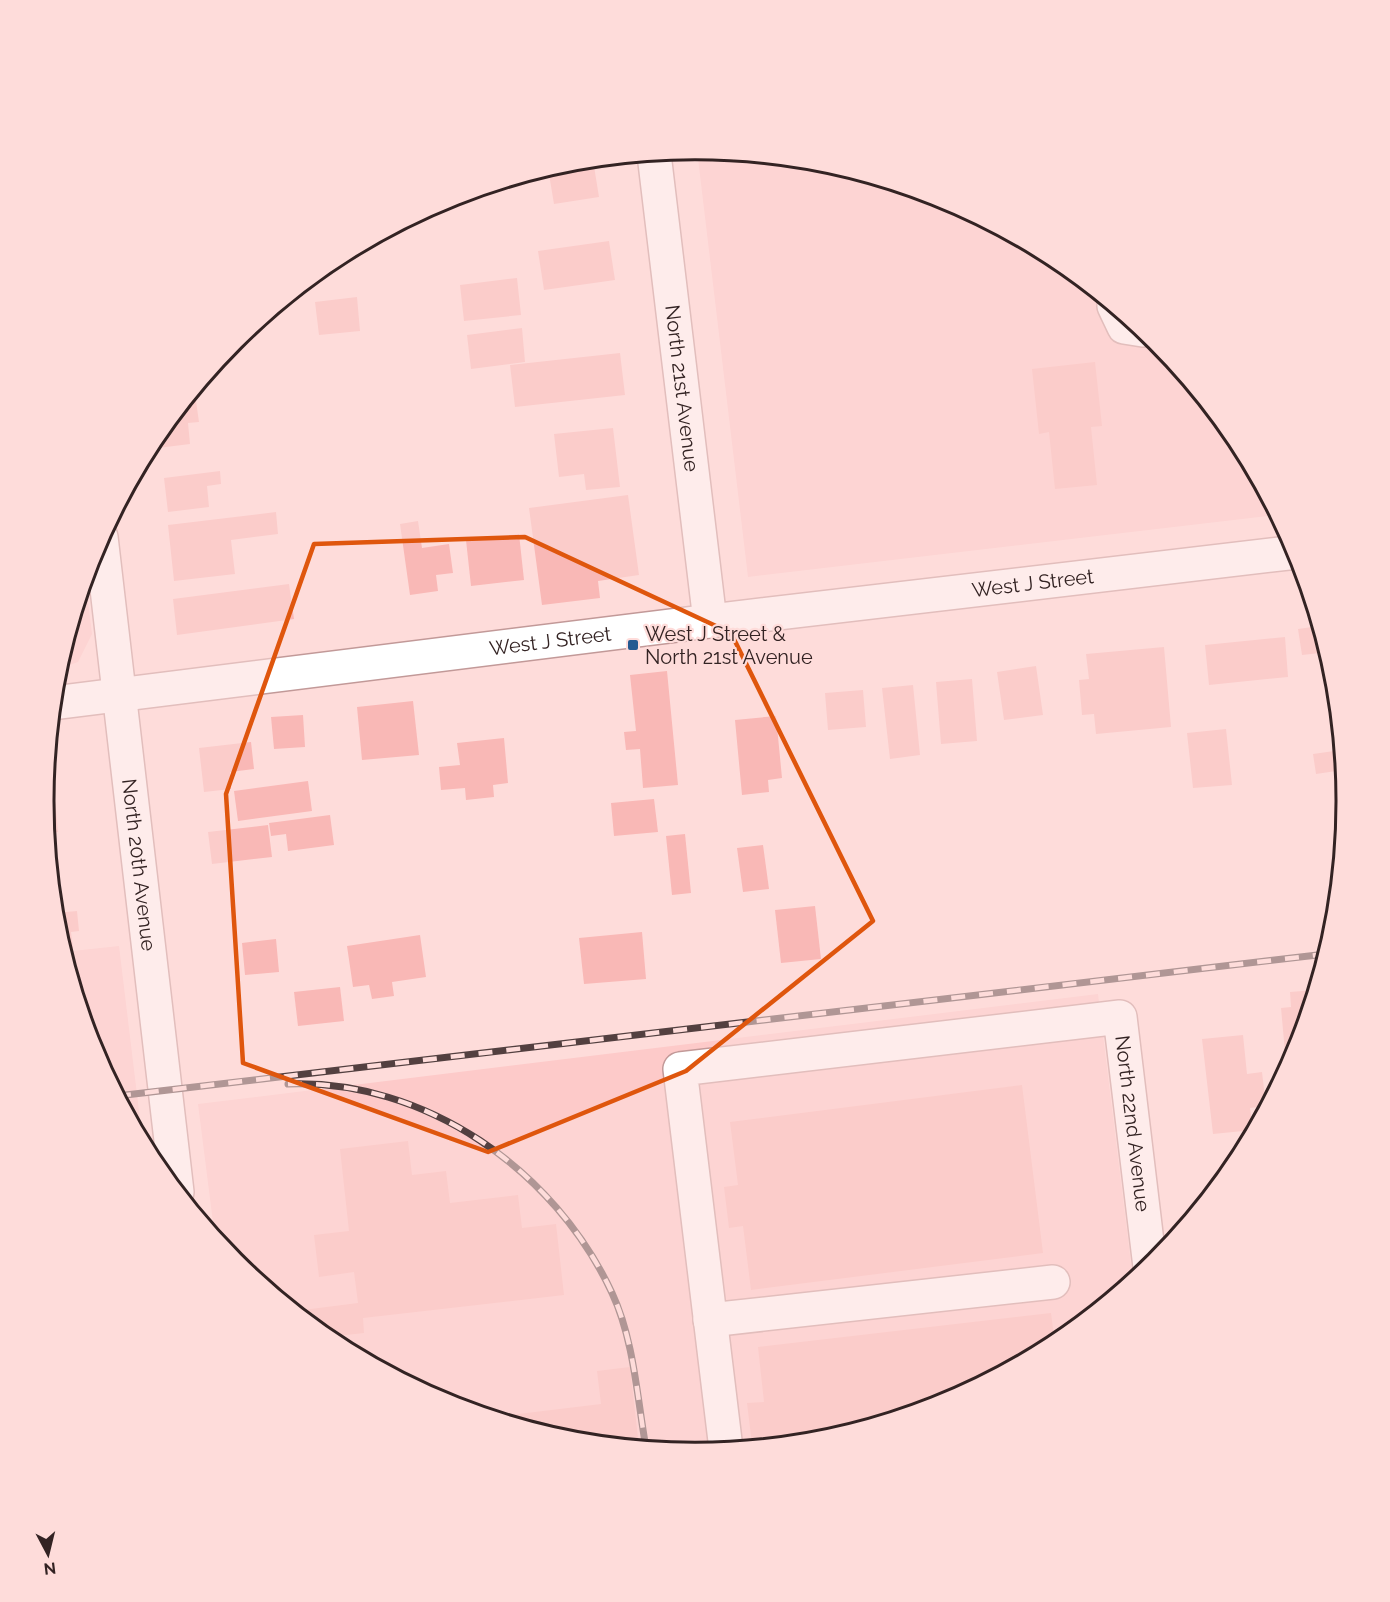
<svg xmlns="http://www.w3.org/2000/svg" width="1390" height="1602" font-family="Raleway,sans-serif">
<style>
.built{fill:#fdcac9}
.building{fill:#f9b8b6}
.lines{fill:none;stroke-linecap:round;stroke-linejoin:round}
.minor-casing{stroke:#c29998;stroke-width:36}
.minor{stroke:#fff;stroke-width:33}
.rail-casing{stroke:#534040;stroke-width:7}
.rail{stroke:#fedcda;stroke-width:4.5;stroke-dasharray:14;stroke-linecap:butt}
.marked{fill:none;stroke:#df560d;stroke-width:4.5;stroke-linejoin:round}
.poi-dot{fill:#245991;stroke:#fedcda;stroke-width:2}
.labels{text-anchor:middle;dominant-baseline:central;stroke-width:4.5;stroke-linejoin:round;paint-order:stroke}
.street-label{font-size:20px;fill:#332323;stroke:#fedcda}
.poi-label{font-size:20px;fill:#332323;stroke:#fedcda;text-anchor:start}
.rim{fill:none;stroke:#332323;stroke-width:3}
</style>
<rect width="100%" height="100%" fill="#fedcda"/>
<g class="built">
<path d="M697 150 822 162 945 199 1057 259 1156 341 1237 439 1277 515 748 577Z"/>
<path d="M85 578 92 634 78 662 58 669Z"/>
<path d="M119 946 143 1144 93 1050 63 952Z"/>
<path d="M1098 994 1133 1280 1057 1343 944 1403 822 1440 695 1452 568 1440 445 1403 333 1343 234 1261 215 1238 198 1104Z"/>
</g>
<g class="building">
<path d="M593 160 599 197 554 204 548 168 568 162Z"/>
<path d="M609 241 615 280 544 290 538 251Z"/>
<path d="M517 278 521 315 464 321 460 285Z"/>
<path d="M357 297 360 331 319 335 315 302Z"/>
<path d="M522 328 525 362 471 369 467 335Z"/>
<path d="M620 353 625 395 515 407 510 365Z"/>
<path d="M1095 362 1102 426 1091 427 1097 485 1055 489 1049 432 1039 434 1032 369Z"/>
<path d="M196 401 199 422 188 423 190 444 158 448 157 435 184 402Z"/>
<path d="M613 428 620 487 586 490 584 474 559 477 554 434Z"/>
<path d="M220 471 221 484 207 486 209 507 168 512 164 478Z"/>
<path d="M628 495 639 575 598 581 600 598 542 605 529 508Z"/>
<path d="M276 512 278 534 231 540 235 574 174 581 168 525Z"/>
<path d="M418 521 422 548 449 544 453 573 436 575 438 591 410 595 400 524Z"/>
<path d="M519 534 524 580 471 586 466 540Z"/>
<path d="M289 584 294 619 177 635 173 599Z"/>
<path d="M1319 626 1333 671 1323 672 1320 653 1302 655 1298 629Z"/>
<path d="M1285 637 1288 677 1209 685 1205 645Z"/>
<path d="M1164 647 1171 727 1096 734 1094 714 1082 715 1079 680 1089 679 1086 654Z"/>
<path d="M1036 666 1043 715 1004 720 997 672Z"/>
<path d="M667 671 678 785 643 788 640 749 626 750 624 732 636 731 630 675Z"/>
<path d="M972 679 977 741 941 744 936 682Z"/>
<path d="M913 685 920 755 890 759 882 688Z"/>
<path d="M863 690 866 727 828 730 825 693Z"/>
<path d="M413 701 419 755 362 760 357 707Z"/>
<path d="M303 715 305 747 274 749 271 717Z"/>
<path d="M776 716 782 778 768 780 769 792 742 795 735 720Z"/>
<path d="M1226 729 1232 785 1193 788 1187 733Z"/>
<path d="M504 738 508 783 493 785 494 797 466 800 465 788 441 790 439 767 460 765 457 743Z"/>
<path d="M251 742 254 769 230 772 231 789 204 792 199 748Z"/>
<path d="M1341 750 1343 770 1316 774 1313 754Z"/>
<path d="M46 777H53L58 832 47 834 44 801Z"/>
<path d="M308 781 312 811 238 821 234 791Z"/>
<path d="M654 799 658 832 614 836 611 803Z"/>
<path d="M330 815 334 845 288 851 286 834 271 836 269 823Z"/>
<path d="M268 825 272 857 212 864 208 832Z"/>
<path d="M685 834 691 893 672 895 666 836Z"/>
<path d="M763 845 769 889 743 892 737 848Z"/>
<path d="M815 906 821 959 781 963 775 910Z"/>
<path d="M77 911 79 931 71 932 73 948 62 949 55 913Z"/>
<path d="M642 932 646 979 584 984 579 938Z"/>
<path d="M420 935 426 977 392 982 394 996 372 999 369 985 353 987 347 946Z"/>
<path d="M276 939 279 972 245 975 242 943Z"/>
<path d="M340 987 344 1021 298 1026 294 992Z"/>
<path d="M1315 990 1297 1051 1290 1062 1286 1063 1281 1008 1291 1007 1290 992Z"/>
<path d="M1243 1035 1247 1074 1262 1072 1266 1106 1250 1108 1253 1130 1213 1134 1202 1039Z"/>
<path d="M1022 1085 1043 1253 751 1290 743 1226 729 1228 724 1187 738 1185 730 1122Z"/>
<path d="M408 1141 412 1175 446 1171 450 1203 518 1195 522 1228 556 1224 564 1295 363 1318 364 1333 327 1337 295 1311 358 1303 354 1272 319 1277 314 1235 349 1231 340 1149Z"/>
<path d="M1051 1313 1055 1344 944 1403 822 1440 752 1444 747 1403 764 1402 758 1347Z"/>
<path d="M630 1367 639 1447 568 1440 493 1417 601 1404 597 1371Z"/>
</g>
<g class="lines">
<defs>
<g id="minor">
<path id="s1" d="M654 154 710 621"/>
<path d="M1114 306 1124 327 1143 330"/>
<path id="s2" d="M101 537 177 1192"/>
<path id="s3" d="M53 703 710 621 1297 552"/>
<path d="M710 1320 1053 1282"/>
<path id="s4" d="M726 1449 680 1069 1120 1017 1150 1267"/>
</g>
</defs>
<use href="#minor" class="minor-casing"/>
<use href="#minor" class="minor"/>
<defs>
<g id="rail">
<path d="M288 1084C425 1079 555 1170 612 1293 634 1340 637 1397 646 1448"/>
<path d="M117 1096 1326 954"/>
</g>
</defs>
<use href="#rail" class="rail-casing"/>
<use href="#rail" class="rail"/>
</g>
<path d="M0 0H1390V1602H0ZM525 537 731 633 873 921 686 1071 488 1152 243 1063 226 794 314 544Z" fill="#fedcda" fill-opacity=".55" fill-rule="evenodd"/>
<path class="marked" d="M525 537 731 633 873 921 686 1071 488 1152 243 1063 226 794 314 544Z"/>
<rect class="poi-dot" x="627" y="639" width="12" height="12" rx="3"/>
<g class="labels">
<g class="street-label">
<text stroke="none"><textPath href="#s1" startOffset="236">North 21st Avenue</textPath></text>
<text stroke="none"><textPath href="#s3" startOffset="987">West J Street</textPath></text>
<text stroke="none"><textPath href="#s3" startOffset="501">West J Street</textPath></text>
<text stroke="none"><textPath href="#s2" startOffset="330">North 20th Avenue</textPath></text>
<text stroke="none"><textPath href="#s4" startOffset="933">North 22nd Avenue</textPath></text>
</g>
<g class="poi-label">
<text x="645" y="634">West J Street &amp;<tspan x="645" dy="23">North 21st Avenue</tspan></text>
</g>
</g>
<path d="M0 0H1390V1602H0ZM54 801a641 641 0 1 1 1282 0a641 641 0 1 1-1282 0Z" fill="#fedcda" fill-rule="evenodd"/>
<path class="rim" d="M54 801a641 641 0 1 1 1282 0a641 641 0 1 1-1282 0Z"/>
<g transform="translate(48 1554) rotate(173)" stroke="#fedcda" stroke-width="4.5" paint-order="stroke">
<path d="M0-4.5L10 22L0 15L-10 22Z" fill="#332323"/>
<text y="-9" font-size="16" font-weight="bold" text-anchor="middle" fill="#332323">N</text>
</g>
</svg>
